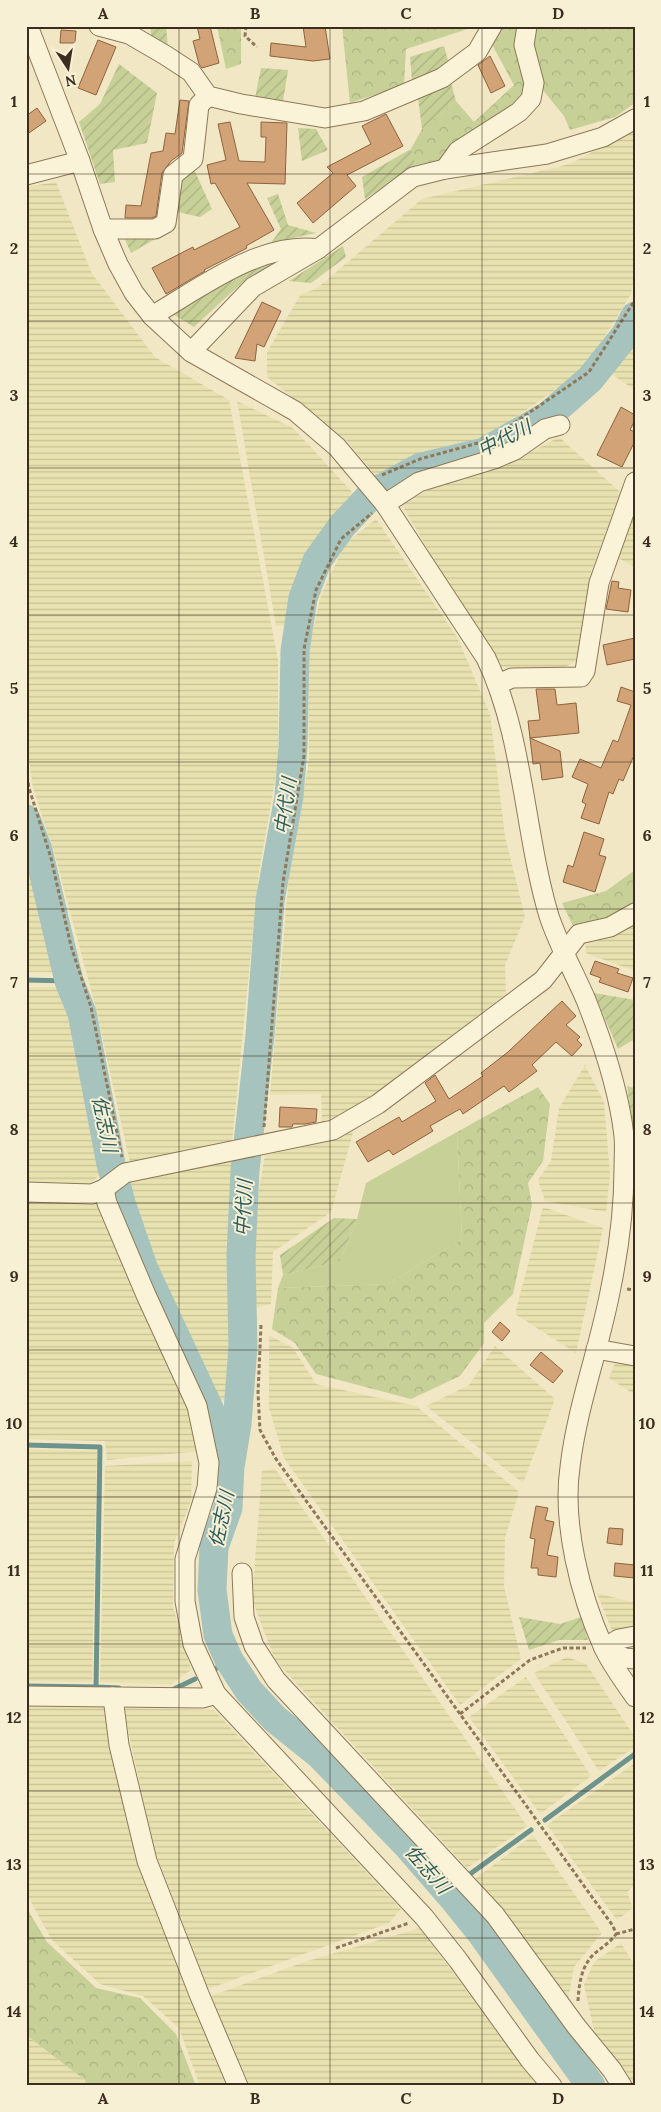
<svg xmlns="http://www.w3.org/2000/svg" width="661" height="2112" font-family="Lora,'Noto Sans JP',serif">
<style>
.farmland{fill:url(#farmland-rules)}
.grass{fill:#c6d097}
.forest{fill:url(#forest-crowns)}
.garden{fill:url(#garden-furrows)}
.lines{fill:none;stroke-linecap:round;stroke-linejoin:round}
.stream{stroke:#6c938c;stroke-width:5}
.river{stroke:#a6c4bd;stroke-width:29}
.building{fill:#d2a377;stroke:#8e623d}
.minor-casing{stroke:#8d7859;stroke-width:21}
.path{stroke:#8d7859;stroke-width:3;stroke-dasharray:4 2.5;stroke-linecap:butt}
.minor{stroke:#fbf3d8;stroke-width:19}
.grid{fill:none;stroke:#3c2e1e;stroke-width:1;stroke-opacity:0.55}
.labels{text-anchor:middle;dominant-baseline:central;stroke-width:4;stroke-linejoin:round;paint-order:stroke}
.water-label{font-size:19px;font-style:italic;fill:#2c5d5d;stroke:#f8f0d4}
.neatline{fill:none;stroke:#3c2e1e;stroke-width:2}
.grid-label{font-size:16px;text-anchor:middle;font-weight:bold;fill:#3c2e1e}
</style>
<defs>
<pattern id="farmland-rules" width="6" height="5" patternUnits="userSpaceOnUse" patternTransform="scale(1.25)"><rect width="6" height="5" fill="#e8e2b0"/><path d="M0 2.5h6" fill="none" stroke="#c8c297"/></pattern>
<pattern id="forest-crowns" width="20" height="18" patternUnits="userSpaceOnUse" patternTransform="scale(1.25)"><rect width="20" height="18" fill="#c6d097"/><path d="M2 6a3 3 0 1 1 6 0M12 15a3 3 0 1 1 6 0" fill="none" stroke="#abb382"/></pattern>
<pattern id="garden-furrows" width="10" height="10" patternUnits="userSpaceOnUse" patternTransform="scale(1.25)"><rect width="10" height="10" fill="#c6d097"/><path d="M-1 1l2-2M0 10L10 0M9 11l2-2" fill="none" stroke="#abb382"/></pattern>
</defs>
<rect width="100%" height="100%" fill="#f1e7c4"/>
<g class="farmland">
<path d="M635 129V272L631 294 584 370 487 437 420 455 376 476 347 441 267 377V352L301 294 316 289 422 199 570 164Z"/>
<path d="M56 182 91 272 155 357 229 400 278 660V764L259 872 232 1142 130 1163 96 1009 55 855 33 788 26 736V187Z"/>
<path d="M635 337V390L611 374Z"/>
<path d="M237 401 293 428 353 493 304 555 286 625 276 626Z"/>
<path d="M559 437 620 492 590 575 578 660 562 669 498 667 401 504 433 488 505 466Z"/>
<path d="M635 505V567L614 556Z"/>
<path d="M376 519 457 637 490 714 505 836 525 917 505 965 506 994 357 1107 322 1122 321 1094 270 1095 289 875 309 761 308 653 321 595 345 544Z"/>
<path d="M26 864 55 972H26Z"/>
<path d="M635 920V971L586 953 585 937Z"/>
<path d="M26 987H58L72 1021 105 1168 90 1185 26 1184Z"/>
<path d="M585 1065 604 1102 610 1174 606 1212 545 1201 538 1180 551 1161 559 1108Z"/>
<path d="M354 1129 331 1212 273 1252 271 1304 253 1309 256 1207 265 1155 322 1143Z"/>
<path d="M233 1160 228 1396 219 1403 145 1235 129 1181Z"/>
<path d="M26 1200 96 1201 142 1303 189 1402 201 1451 107 1460 105 1441 26 1439Z"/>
<path d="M543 1207 603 1228 576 1353 515 1314Z"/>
<path d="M269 1335 293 1348 316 1384 416 1406 519 1492 505 1538 504 1586 521 1659 460 1705 284 1458 269 1408Z"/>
<path d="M495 1346 555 1399 523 1483 426 1406 469 1385Z"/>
<path d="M635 1359V1395L609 1378 616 1360Z"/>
<path d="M26 1449 97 1451 92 1682 26 1681Z"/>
<path d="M192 1461 191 1501 174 1543 173 1607 191 1670 171 1684 100 1682 105 1466Z"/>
<path d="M275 1469 527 1826 467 1868 275 1660 252 1599 262 1471Z"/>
<path d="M597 1593 635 1603V1627L612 1631Z"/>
<path d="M567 1657 586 1664 635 1737V1747L599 1771 534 1673Z"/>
<path d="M526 1677 591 1776 540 1814 469 1717Z"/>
<path d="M26 1704 103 1705 140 1861 229 2086H200L179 2028 143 1996 100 1984 52 1940 26 1893Z"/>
<path d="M123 1708 214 1710 401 1909 389 1923 208 1989 155 1852Z"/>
<path d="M635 1763V1885L627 1892 633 1908 617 1920 547 1825Z"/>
<path d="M533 1835 602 1933 574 1967 568 2000 475 1879Z"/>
<path d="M420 1928 537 2086H249L211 1996 304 1962Z"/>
<path d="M621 1943 635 1966V2086H631L595 2035 584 1985 594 1962Z"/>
<path d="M26 2035 85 2080 87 2086H26Z"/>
</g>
<path class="grass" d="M457 1132 462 1239 388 1284 278 1288 283 1275 340 1261 357 1219 366 1183Z"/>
<g class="forest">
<path d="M217 26H241V64L226 69Z"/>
<path d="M342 26H477L406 49 404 85 350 103Z"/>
<path d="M482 26H520L535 107 475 152 416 165 411 149 422 129 456 101 474 122 514 85Z"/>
<path d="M537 26H635V103L615 117 570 130 564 116 542 89 534 45Z"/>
<path d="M635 870V910L602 922 573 926 562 903 606 891Z"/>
<path d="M538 1087 550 1104 543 1161 528 1183 532 1205 513 1294 484 1323V1343L460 1376 411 1399 316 1374 295 1343 272 1329 278 1288 388 1284 462 1239 457 1132Z"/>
<path d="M26 1907 47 1942 96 1988 140 1998 176 2034 196 2086H87L85 2080 26 2035Z"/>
</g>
<g class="garden">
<path d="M150 26H166L168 49 152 41Z"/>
<path d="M444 46 449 64 412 81 410 57Z"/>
<path d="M119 64 157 93 147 143 113 150 115 182 100 184 79 122 100 104Z"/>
<path d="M261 68 288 70 283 101 255 98Z"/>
<path d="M451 83 456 101 422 129 418 98Z"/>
<path d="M298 128 316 129 328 150 302 161Z"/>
<path d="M411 149 416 165 365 199 362 177Z"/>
<path d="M192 165 212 209 200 217 173 211 177 179Z"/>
<path d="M278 194 288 225 316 233 271 243 281 229 267 198Z"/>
<path d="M122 233 157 238 131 253Z"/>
<path d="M343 246 346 257 311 283 289 281Z"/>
<path d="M276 262 247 278 194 327 171 313 247 268Z"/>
<path d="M594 993 635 1000V1039L618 1049Z"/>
<path d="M627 1086 635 1088V1130L633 1131Z"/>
<path d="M334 1218 357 1219 340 1261 283 1275 280 1255Z"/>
<path d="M519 1617 560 1624 581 1617 588 1640H559L529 1650Z"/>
</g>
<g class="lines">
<g class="stream">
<path d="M26 980 69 981"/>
<path d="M26 1445 100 1447 96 1687 119 1688"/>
<path d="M217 1668 229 1660"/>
<path d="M26 1686 96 1687"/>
<path d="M172 1690 195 1679"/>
<path d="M545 1820 635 1754"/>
<path d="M470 1874 531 1830"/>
<path d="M453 1898 457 1886"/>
</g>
<g class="river">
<path d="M26 819 38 850 69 981 82 1013 111 1164 121 1203 143 1267 219 1430 230 1465 228 1508 214 1547 212 1590 218 1635 229 1660 249 1691 275 1719 320 1755 407 1845 453 1898 482 1934 591 2086"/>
<path d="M231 1461 237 1424 243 1347 241 1256 245 1170 260 1035 270 901 289 796 293 747 295 651 303 598 317 561 342 526 373 493 421 467 484 452 549 415 590 379 626 334 635 316"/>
</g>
</g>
<g class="building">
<path d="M197 26H210L219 63 202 68 199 64 193 41 200 39Z"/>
<path d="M303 26H325L330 59 313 61 270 56 271 43 306 47Z"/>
<path d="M61 30 76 31 75 43H60Z"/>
<path d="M98 40 116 47 96 95 78 88Z"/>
<path d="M490 56 505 86 491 93 478 65Z"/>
<path d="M180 100 189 101 182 153 171 161 162 173 156 216 152 218H125L126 205 141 206 151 153 163 151 166 133 175 134Z"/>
<path d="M37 108 46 121 26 135V116Z"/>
<path d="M386 114 403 146 347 175 356 186 313 223 297 203 333 173 327 167 371 144 362 126Z"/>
<path d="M230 122 239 161 265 162 266 137H261V122L287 123 285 184 247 183 274 230 246 246 247 248 204 270 205 271 166 294 152 268 193 247 194 250 240 227 215 183 211 184 207 165 226 160 218 124Z"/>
<path d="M262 302 281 311 264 347 257 344 255 361 235 358Z"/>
<path d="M621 407 635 415V420L630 430 635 432V441L622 467 597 455Z"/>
<path d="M612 581 619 582 618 588 631 590 628 612 606 609Z"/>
<path d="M635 638V659L607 665 603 645Z"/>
<path d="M621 687 635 692V753L623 781 619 779 613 794 609 792 599 824 581 818 586 804 582 802 588 784 572 777 580 759 601 768 613 740 618 742 631 705 617 701Z"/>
<path d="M536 689H555L557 705 576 703 579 733 530 738 528 721 540 720Z"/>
<path d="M530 738 560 751 563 777 542 780 540 763 533 764Z"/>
<path d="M584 832 604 839 599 855 606 857 595 892 563 882 568 865 573 867Z"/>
<path d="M595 961 619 969 617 973 633 978 628 992 599 982 601 978 590 974Z"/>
<path d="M562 1001 576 1016 566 1025 580 1037 577 1040 582 1045 572 1056 556 1042 532 1065 537 1071 509 1092 504 1086 463 1114 460 1109 430 1126 433 1131 393 1155 389 1150 368 1162 356 1142 399 1117 402 1122 436 1101 425 1083 435 1075 449 1099 483 1076 481 1073 508 1052Z"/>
<path d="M280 1107 317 1109 316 1122 305 1124H293L292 1127H279Z"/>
<path d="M500 1322 510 1331 502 1341 492 1332Z"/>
<path d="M541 1352 563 1371 553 1383 530 1365Z"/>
<path d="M536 1506 548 1508 545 1520 554 1522 547 1555 558 1557 556 1577 538 1575V1568H531L535 1539 530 1538Z"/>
<path d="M609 1528 623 1529 622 1545 607 1543Z"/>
<path d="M615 1563 635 1565V1578L614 1576Z"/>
</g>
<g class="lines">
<defs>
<g id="minor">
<path d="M28 26 80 161 103 229 118 264 134 293 152 316 191 352 295 411 337 447 385 504 486 658C524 737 524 832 549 916 559 946 574 972 586 1000 603 1043 619 1090 624 1136 625 1147 624 1158 624 1168 624 1208 619 1248 611 1287 600 1347 577 1406 570 1467 562 1523 580 1595 603 1646 611 1664 624 1681 635 1697"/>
<path d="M99 26 129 34 165 55 191 72 208 96 241 104 325 118 364 111 442 78 477 52 492 26"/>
<path d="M445 169 458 151 519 112 531 99 534 83 524 45 527 26"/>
<path d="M26 175 80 161"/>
<path d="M103 229H155L166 223 173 175 193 159 199 105 208 96"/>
<path d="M152 316C200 288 261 241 318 249"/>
<path d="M191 352 253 287 318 249 413 177 445 169 547 154 603 137 635 119"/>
<path d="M385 504 419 482 494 459 515 450 545 429 560 425"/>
<path d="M498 684 512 678 581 677 585 671 599 583 635 482"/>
<path d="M104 1189 107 1203 146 1295 197 1406 209 1463 207 1488 185 1559V1601L193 1644 216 1694 424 1917 458 1960 530 2060 552 2086"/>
<path d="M26 1192 92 1194 104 1189 125 1173 333 1130 378 1104 543 980 579 934 610 927 635 913"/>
<path d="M596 1349 635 1356"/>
<path d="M242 1573 244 1617 254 1646 276 1680 495 1915 576 2026 612 2070 622 2086"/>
<path d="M604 1648 619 1639 635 1636"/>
<path d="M604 1648 625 1658 635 1659"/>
<path d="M26 1696 203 1698 216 1694"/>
<path d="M113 1697 119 1745 147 1861 199 1994 238 2086"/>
</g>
</defs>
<use href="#minor" class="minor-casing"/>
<g class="path">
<path d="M246 26 245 36 257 47"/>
<path d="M382 475 420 459 489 440 589 372 635 300"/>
<path d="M26 770 29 788 51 858 71 946 91 1007 122 1157"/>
<path d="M264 1127 283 882 304 756V649L316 590 341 539 372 513"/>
<path d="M627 1289 635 1290"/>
<path d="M261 1325 258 1393 260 1430 276 1459 613 1926 616 1934C609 1944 600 1948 592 1956 581 1968 579 1985 578 2001"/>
<path d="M460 1714 530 1660 563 1648H586"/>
<path d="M616 1934 635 1929"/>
<path d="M336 1948 409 1923"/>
</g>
<use href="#minor" class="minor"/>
</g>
<path class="grid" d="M179 26V2086M330 26V2086M482 26V2086M26 174H635M26 321H635M26 468H635M26 615H635M26 762H635M26 909H635M26 1056H635M26 1203H635M26 1350H635M26 1497H635M26 1644H635M26 1791H635M26 1938H635"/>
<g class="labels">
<g class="water-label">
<text transform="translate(504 438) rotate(-27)">中代川</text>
<text transform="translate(285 806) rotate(-82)">中代川</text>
<text transform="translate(105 1124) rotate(78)">佐志川</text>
<text transform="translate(243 1208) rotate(-87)">中代川</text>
<text transform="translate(221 1519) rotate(-78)">佐志川</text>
<text transform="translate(428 1869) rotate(49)">佐志川</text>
</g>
</g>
<rect width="661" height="2112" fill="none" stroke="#f8f0d4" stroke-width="55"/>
<g transform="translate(68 68) rotate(168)" stroke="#f8f0d4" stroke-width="4" paint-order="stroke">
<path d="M0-4L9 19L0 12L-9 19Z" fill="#3c2e1e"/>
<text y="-8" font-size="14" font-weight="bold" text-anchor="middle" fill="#3c2e1e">N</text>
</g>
<rect x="28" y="28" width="606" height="2056" class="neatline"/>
<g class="grid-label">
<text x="103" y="19">A</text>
<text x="255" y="19">B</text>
<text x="406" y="19">C</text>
<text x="558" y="19">D</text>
<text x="14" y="107">1</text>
<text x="647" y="107">1</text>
<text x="14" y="254">2</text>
<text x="647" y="254">2</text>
<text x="14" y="401">3</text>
<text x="647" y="401">3</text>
<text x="14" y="547">4</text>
<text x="647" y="547">4</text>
<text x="14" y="694">5</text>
<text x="647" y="694">5</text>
<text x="14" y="841">6</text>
<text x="647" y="841">6</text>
<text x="14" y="988">7</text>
<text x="647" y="988">7</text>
<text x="14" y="1135">8</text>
<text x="647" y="1135">8</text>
<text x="14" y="1282">9</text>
<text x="647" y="1282">9</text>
<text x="14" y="1429">10</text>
<text x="647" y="1429">10</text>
<text x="14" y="1576">11</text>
<text x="647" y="1576">11</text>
<text x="14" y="1723">12</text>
<text x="647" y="1723">12</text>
<text x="14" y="1870">13</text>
<text x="647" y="1870">13</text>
<text x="14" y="2017">14</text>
<text x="647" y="2017">14</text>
<text x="103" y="2104">A</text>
<text x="255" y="2104">B</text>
<text x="406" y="2104">C</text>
<text x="558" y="2104">D</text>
</g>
</svg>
